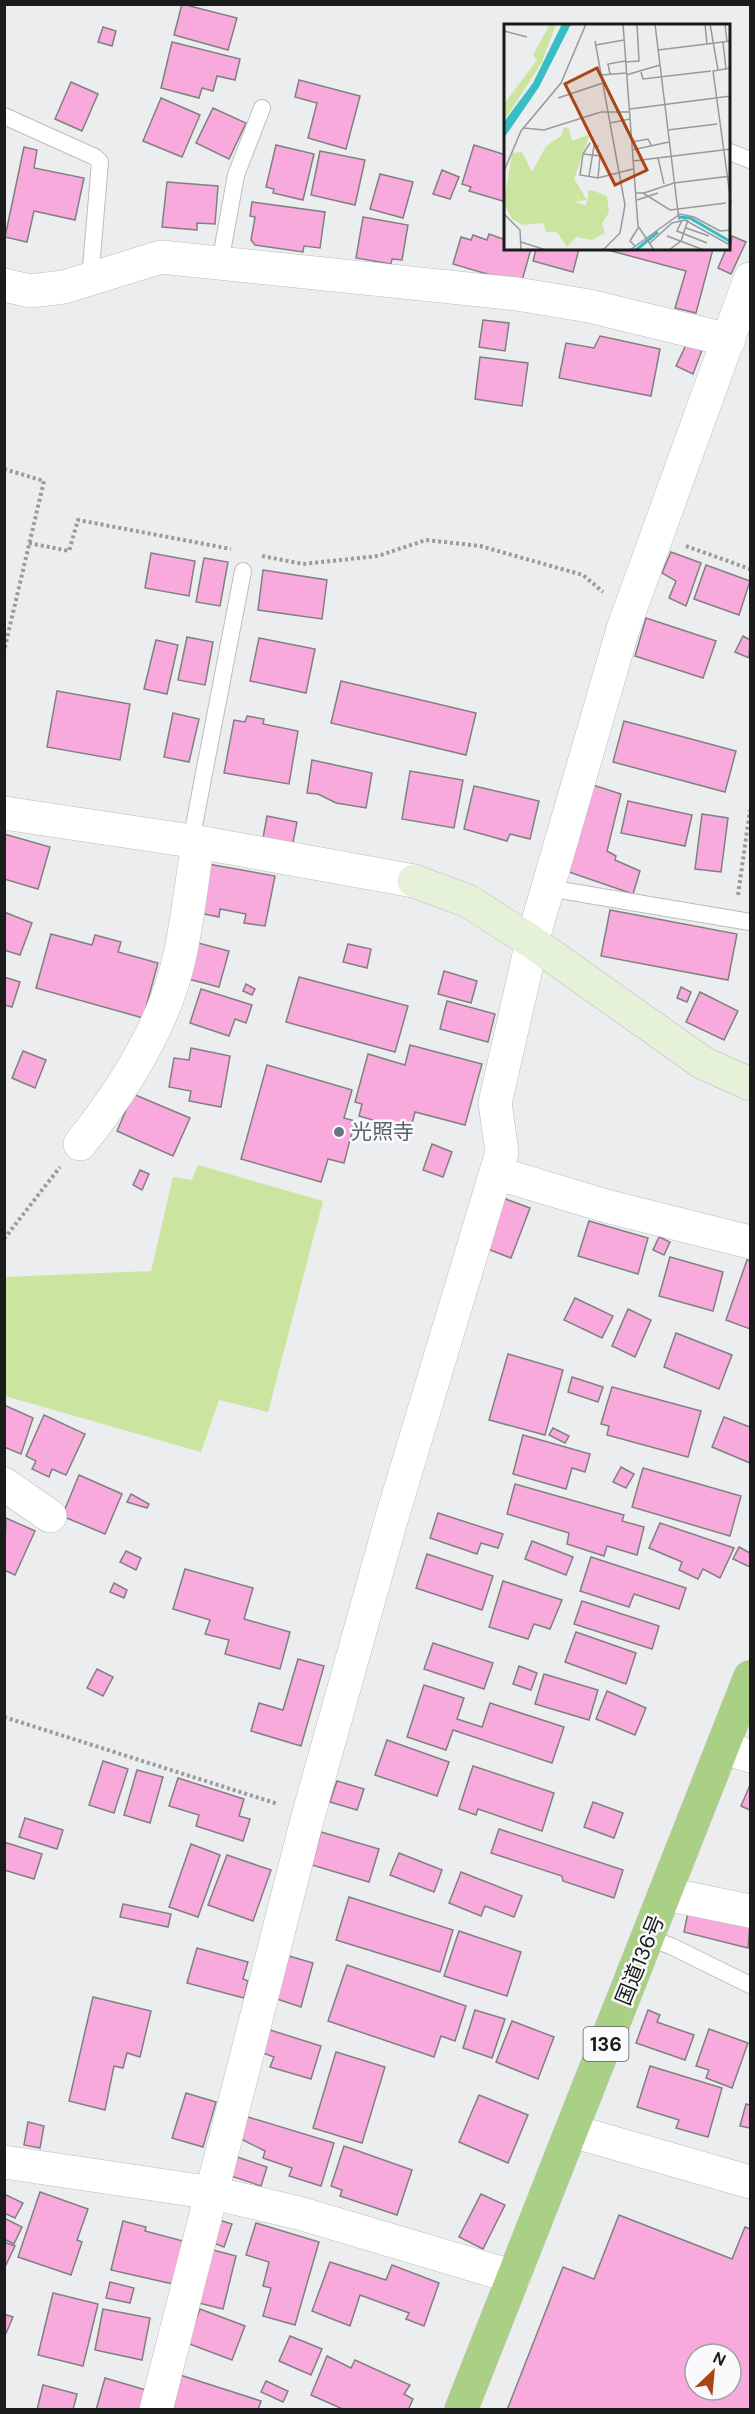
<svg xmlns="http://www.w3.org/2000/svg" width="755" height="2414" font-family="'DM Sans','Noto Sans JP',sans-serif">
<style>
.green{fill:#cbe5a0}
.building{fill:#f8aadd;stroke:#818081;stroke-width:1.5;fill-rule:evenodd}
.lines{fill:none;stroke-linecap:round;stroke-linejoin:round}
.lane-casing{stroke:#bbbdbe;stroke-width:18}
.street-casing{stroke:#bbbdbe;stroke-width:34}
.secondary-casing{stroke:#bbbdbe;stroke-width:34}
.highway-casing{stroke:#c8c8c8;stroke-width:34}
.path{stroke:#9a9c9c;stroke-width:4;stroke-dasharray:3 3;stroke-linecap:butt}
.lane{stroke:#fff;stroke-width:16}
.street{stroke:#fff;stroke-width:33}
.secondary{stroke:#e6f1da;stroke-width:33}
.highway{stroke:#aad085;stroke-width:33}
.worship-dot{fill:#6b7280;stroke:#f9fafc;stroke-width:2}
.labels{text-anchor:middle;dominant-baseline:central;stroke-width:5;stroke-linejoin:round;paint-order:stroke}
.shield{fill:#f9fafc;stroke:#5d5e5e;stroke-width:1.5}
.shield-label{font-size:20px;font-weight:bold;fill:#1a1b1b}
.worship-label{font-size:21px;fill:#5b616d;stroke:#f9fafc;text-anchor:start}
.street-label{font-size:21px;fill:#1a1b1b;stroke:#f9fafc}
.inset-river{fill:none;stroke:#39bdc5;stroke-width:3}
.inset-road{fill:none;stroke:#97999a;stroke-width:1.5}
.view{fill:#aa4516;fill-opacity:0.15;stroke:#aa4516;stroke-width:3}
.inset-edge{fill:none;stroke:#1a1b1b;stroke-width:3}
</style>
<rect width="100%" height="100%" fill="#ebedee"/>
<path class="green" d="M198 1165 323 1201 268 1412 219 1400 201 1452 5 1396V1277L151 1271 173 1177 192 1180Z"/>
<g class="building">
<path d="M182 4 237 18 228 50 174 35Z"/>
<path d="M103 27 116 31 112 46 98 42Z"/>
<path d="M172 42 240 59 235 80 217 76 213 91 202 88 199 98 161 88Z"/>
<path d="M299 80 360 96 346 149 308 138 317 103 295 97Z"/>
<path d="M71 82 98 94 82 131 55 119Z"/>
<path d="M161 98 200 115 182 157 143 141Z"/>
<path d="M213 108 246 123 229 159 196 143Z"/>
<path d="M276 145 314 154 303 200 273 193 274 189 266 187Z"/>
<path d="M474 145 506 155V202L469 191 471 187 462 184Z"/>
<path d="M24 147 37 150 34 168 84 178 75 220 34 211 27 242 5 237Z"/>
<path d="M320 151 365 160 355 205 311 195Z"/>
<path d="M442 170 459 177 450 199 433 194Z"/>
<path d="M380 174 413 182 403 218 370 209Z"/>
<path d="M167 182 218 186 215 224 197 223V230L162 227Z"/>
<path d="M252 202 325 212 320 248 304 246 303 252 255 245 251 240 255 217 250 216Z"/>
<path d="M363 217 408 225 402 260 392 259 391 264 356 258Z"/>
<path d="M489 234 506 240V249H531L521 284 453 264 461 237 471 240 473 235 487 240Z"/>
<path d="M732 236 746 242 731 274 718 268 726 249H730Z"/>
<path d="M536 249H579L573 272 533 261Z"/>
<path d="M604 249H713L696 313 675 308 686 271Z"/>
<path d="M483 320 509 323 505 351 479 347Z"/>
<path d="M600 336 660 349 651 396 559 378 566 343 594 348Z"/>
<path d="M686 345 702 350 693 374 676 366Z"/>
<path d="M480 357 528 363 522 406 475 399Z"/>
<path d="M671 552 701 563 686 606 669 598 676 581 662 573Z"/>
<path d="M151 553 195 561 189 596 145 588Z"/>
<path d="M204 558 228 562 220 606 196 602Z"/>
<path d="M706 565 750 581 739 615 694 599Z"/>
<path d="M263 570 327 580 322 619 258 610Z"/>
<path d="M646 618 716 641 703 678 635 656Z"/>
<path d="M743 636 750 640 749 658 735 652Z"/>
<path d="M187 637 213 642 205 685 178 680Z"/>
<path d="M259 638 315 649 306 693 250 681Z"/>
<path d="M156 640 178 645 167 694 144 689Z"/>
<path d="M341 681 476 713 466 755 331 723Z"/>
<path d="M57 691 130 704 120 760 47 747Z"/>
<path d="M173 713 199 719 189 762 164 757Z"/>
<path d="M247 716 264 719 263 724 298 731 289 784 224 773 234 720 245 722Z"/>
<path d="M624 721 736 751 725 792 613 762Z"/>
<path d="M312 760 372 773 366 808 336 803 318 794 307 793Z"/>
<path d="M410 771 463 780 454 828 402 819Z"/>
<path d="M590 784 621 794 607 851 616 856 615 860 640 871 633 894 569 872Z"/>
<path d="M474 786 539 801 530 839 510 834 507 841 464 829Z"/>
<path d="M628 801 692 815 685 846 621 833Z"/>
<path d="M702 814 728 818 721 872 695 869Z"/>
<path d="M267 816 297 822 293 843 263 838Z"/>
<path d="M4 834 50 847 38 889 4 879Z"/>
<path d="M208 864 275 876 265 926 244 923 246 914 220 909 219 917 199 913Z"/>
<path d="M610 910 737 934 728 980 601 956Z"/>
<path d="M4 912 32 923 20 955 4 950Z"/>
<path d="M51 934 92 945 95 935 121 942 118 952 158 963 143 1018 36 988Z"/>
<path d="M198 943 229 951 219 987 188 979Z"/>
<path d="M348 944 371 949 367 968 343 962Z"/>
<path d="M444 971 477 981 471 1003 438 994Z"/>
<path d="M4 977 20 982 12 1007 4 1005Z"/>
<path d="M299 977 408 1006 395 1052 286 1022Z"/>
<path d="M246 984 255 989 252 995 243 991Z"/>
<path d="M681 987 691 992 687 1002 677 998Z"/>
<path d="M201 989 252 1005 246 1023 235 1019 229 1036 190 1023Z"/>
<path d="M700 992 738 1011 724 1040 686 1022Z"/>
<path d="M447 1001 495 1014 488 1042 440 1029Z"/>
<path d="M410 1045 482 1064 465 1125 415 1112 410 1131 359 1116 362 1104 355 1102 368 1054 405 1065Z"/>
<path d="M191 1048 230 1056 221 1107 189 1101 191 1091 169 1087 174 1058 189 1060Z"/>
<path d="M23 1051 46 1060 35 1088 12 1078Z"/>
<path d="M267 1065 352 1090 344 1118 355 1121 344 1163 328 1159 321 1182 241 1159Z"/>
<path d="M133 1094 190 1118 173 1156 117 1131Z"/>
<path d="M432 1144 452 1152 443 1177 423 1170Z"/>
<path d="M140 1170 149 1174 142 1190 133 1185Z"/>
<path d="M503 1198 530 1208 511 1258 485 1248Z"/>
<path d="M589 1221 648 1238 638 1274 578 1256Z"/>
<path d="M659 1237 670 1242 664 1255 653 1250Z"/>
<path d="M670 1257 723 1272 713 1311 659 1296Z"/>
<path d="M747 1260 750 1261V1329L726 1320Z"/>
<path d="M575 1298 613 1316 602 1338 564 1320Z"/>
<path d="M628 1309 651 1320 635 1357 612 1346Z"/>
<path d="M676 1333 732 1355 719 1389 664 1367Z"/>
<path d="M508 1354 563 1370 545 1435 489 1420Z"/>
<path d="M572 1377 603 1387 598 1402 568 1392Z"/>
<path d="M612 1387 701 1411 688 1457 607 1435 609 1426 601 1424Z"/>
<path d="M4 1405 33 1418 21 1454 4 1447Z"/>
<path d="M44 1415 85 1434 66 1475 52 1469 49 1477 32 1469 36 1461 26 1456Z"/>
<path d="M724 1417 750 1427V1463L712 1447Z"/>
<path d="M553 1428 569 1436 565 1443 549 1435Z"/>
<path d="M523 1435 590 1454 585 1472 572 1468 566 1489 513 1474Z"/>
<path d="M621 1467 634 1474 626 1488 613 1482Z"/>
<path d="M643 1468 741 1496 730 1536 632 1507Z"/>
<path d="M79 1475 122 1494 105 1534 62 1516Z"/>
<path d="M515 1484 624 1515 622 1521 644 1527 637 1555 607 1546 604 1556 567 1544 569 1533 507 1514Z"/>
<path d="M131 1494 149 1504 147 1508 127 1502Z"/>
<path d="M438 1513 503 1534 498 1548 481 1543 477 1554 430 1538Z"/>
<path d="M6 1518 35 1531 15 1575 4 1570Z"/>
<path d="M660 1523 734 1548 720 1578 703 1569 698 1579 679 1570 682 1562 649 1548Z"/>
<path d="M532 1541 573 1557 566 1575 525 1559Z"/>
<path d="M739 1547 750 1553V1567L733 1559Z"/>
<path d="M126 1551 141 1558 136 1570 120 1562Z"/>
<path d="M427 1554 493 1576 482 1610 416 1588Z"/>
<path d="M591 1557 686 1588 679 1609 634 1594 629 1607 580 1591Z"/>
<path d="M185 1569 253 1588 244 1619 290 1632 280 1669 225 1654 229 1640 205 1634 210 1620 173 1609Z"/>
<path d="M503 1581 562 1600 550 1629 534 1624 528 1639 489 1627Z"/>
<path d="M114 1583 127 1590 124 1598 110 1592Z"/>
<path d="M582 1601 659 1626 652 1649 574 1624Z"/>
<path d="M576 1632 636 1653 626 1684 565 1662Z"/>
<path d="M433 1643 493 1663 484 1689 424 1669Z"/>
<path d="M298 1659 324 1666 301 1746 251 1731 259 1703 283 1710Z"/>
<path d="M519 1666 537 1673 531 1690 513 1684Z"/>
<path d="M97 1669 113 1677 103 1696 87 1688Z"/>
<path d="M544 1674 598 1690 589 1720 535 1704Z"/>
<path d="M424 1685 464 1698 457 1719 482 1727 490 1703 564 1727 552 1763 453 1730 446 1750 407 1737Z"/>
<path d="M607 1691 646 1708 635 1735 596 1719Z"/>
<path d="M387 1740 449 1762 437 1796 375 1775Z"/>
<path d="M103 1761 128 1769 114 1813 89 1805Z"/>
<path d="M473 1766 554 1793 542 1831 478 1809 476 1815 459 1809Z"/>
<path d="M137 1770 163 1777 150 1823 124 1815Z"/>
<path d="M178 1778 244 1799 239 1816 250 1819 243 1841 196 1826 199 1815 169 1806Z"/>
<path d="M337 1781 364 1789 357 1810 330 1802Z"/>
<path d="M750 1785V1810L741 1806Z"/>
<path d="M593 1802 623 1813 614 1838 584 1827Z"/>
<path d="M25 1818 63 1830 57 1849 19 1837Z"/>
<path d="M499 1829 623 1870 614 1898 563 1881 562 1876 491 1853Z"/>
<path d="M321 1832 379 1849 369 1882 312 1865Z"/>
<path d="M4 1842 42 1854 34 1879 4 1870Z"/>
<path d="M191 1844 220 1855 198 1917 169 1907Z"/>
<path d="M399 1853 442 1870 434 1892 390 1875Z"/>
<path d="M227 1855 271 1870 253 1921 208 1905Z"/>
<path d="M461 1872 522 1896 514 1917 485 1906 481 1916 449 1903Z"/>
<path d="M349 1897 453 1930 440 1972 336 1940Z"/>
<path d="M123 1904 171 1914 168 1927 120 1917Z"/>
<path d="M689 1907 750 1922 748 1948 684 1932Z"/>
<path d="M459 1931 521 1952 507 1996 444 1976Z"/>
<path d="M197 1948 248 1962 243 1979 248 1981 244 1998 187 1983Z"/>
<path d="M289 1956 313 1963 301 2007 277 1999Z"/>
<path d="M347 1965 466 2006 455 2041 441 2036 434 2057 328 2021Z"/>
<path d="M93 1997 151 2011 140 2057 127 2053 123 2068 114 2066 105 2110 69 2101Z"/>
<path d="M475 2010 505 2019 492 2058 463 2048Z"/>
<path d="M648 2010 660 2015 657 2022 694 2035 685 2060 636 2043Z"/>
<path d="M512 2021 554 2037 538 2079 496 2062Z"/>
<path d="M709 2029 748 2043 732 2088 706 2078 709 2070 696 2066Z"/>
<path d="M270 2030 321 2046 311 2079 270 2067 274 2057 263 2053Z"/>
<path d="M336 2052 385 2067 362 2143 313 2128Z"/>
<path d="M650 2066 722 2088 708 2137 676 2128 679 2120 637 2107Z"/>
<path d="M186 2093 216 2102 203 2147 172 2138Z"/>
<path d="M479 2095 528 2115 508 2163 459 2142Z"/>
<path d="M746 2104 750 2105V2128L740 2126Z"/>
<path d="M248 2117 334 2143 321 2186 289 2176 292 2168 263 2158 265 2151 241 2139Z"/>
<path d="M28 2122 44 2126 40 2148 24 2145Z"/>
<path d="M344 2146 412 2170 397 2215 340 2196 342 2190 331 2186Z"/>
<path d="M237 2157 267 2167 261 2186 231 2176Z"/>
<path d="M40 2192 88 2209 77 2240 82 2242 71 2275 18 2257Z"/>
<path d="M4 2194 23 2203 15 2218 4 2213Z"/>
<path d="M481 2194 505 2205 483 2249 459 2237Z"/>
<path d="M619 2215 732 2259 745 2227 750 2229V2410H507L563 2267 594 2279ZM695 2354H731V2390H695Z"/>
<path d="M4 2218 22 2227 14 2244 4 2239Z"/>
<path d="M219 2220 232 2224 224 2247 211 2242Z"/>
<path d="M123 2221 146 2227 145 2231 183 2241 173 2284 111 2270Z"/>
<path d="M256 2223 319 2242 295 2325 263 2316 271 2288 263 2286 269 2262 246 2255Z"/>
<path d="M4 2242 15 2246 4 2269Z"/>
<path d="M213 2250 236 2256 223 2309 199 2303Z"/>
<path d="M330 2262 386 2280 392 2265 439 2283 424 2326 406 2319 409 2313 360 2295 350 2326 312 2311Z"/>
<path d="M110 2282 134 2288 130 2303 106 2298Z"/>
<path d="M53 2293 98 2304 83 2366 38 2355Z"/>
<path d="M103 2309 150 2318 142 2360 95 2350Z"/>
<path d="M200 2309 245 2326 232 2360 187 2343Z"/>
<path d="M4 2314 13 2317 4 2338Z"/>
<path d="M290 2336 322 2349 311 2375 279 2361Z"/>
<path d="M327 2356 351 2368 355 2360 410 2385 404 2394 413 2399 408 2410H345L311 2395Z"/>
<path d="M180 2375 261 2401 258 2410H174L166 2406Z"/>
<path d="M105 2378 146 2390 141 2410H96Z"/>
<path d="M266 2381 288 2391 283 2402 261 2392Z"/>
<path d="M43 2385 77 2394 73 2410H37Z"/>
</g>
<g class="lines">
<defs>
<g id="lane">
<path d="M4 116 95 157 100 162 90 280"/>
<path d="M730 152 750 160"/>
<path d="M220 263 236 175 262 108"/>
<path d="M191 841 243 571"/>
<path d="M548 888 750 922"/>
<path d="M648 1938 671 1946 750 1985"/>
</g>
<g id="street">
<path d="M4 285 30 291 64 287 161 257 517 294 589 306 729 340"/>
<path d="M4 813 198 842 414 881"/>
<path d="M80 1144C124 1089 165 1025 180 955 188 918 192 880 198 842"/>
<path d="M496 1173 606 1206 750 1242"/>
<path d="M4 1484 50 1516"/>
<path d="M723 1748 750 1756"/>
<path d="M666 1894 750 1911"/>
<path d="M572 2131 750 2182"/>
<path d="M4 2162 213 2193 299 2213 514 2277"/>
<path d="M156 2410 307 1820 392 1517 502 1152 495 1103 532 942 623 629 750 279"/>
</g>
<path id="secondary" d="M414 881 468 901 532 942 703 1063 750 1084"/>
<path id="highway" d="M461 2410 750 1677"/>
</defs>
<use href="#lane" class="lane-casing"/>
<use href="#street" class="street-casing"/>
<use href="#secondary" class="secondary-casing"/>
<use href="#highway" class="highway-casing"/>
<g class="path">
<path d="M4 469 44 481 4 651"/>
<path d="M29 543 69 551 78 520 231 549"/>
<path d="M686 546 750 569"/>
<path d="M262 556 303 564 378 556 426 540 480 546 583 575 603 592"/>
<path d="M738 895 750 810"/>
<path d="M4 1239 60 1167"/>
<path d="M4 1717 278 1804"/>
</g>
<use href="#lane" class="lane"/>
<use href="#street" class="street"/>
<use href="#secondary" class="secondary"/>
<use href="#highway" class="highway"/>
</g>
<circle class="worship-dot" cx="339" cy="1132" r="6"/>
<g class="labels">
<rect class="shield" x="583.5" y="2027" width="45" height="34" rx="4.5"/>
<g class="shield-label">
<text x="606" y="2044">136</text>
</g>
<g class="worship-label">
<text x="351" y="1132">光照寺</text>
</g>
<g class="street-label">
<text transform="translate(640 1960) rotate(-68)">国道136号</text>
</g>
</g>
<g transform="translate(504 24)">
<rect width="226" height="226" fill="#ebedee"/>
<path d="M46 0H52L38 38 0 97V80L33 36 29 31ZM60 103 65 105 68 117 86 110 70 155 83 176 74 177V167L73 179 82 181 84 174V167L88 166 103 172 105 188 98 200 101 209 88 216 72 213 63 223 53 208H42L39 199 19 201 8 195 0 179 8 129 18 128 28 148 42 122 57 112Z" fill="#cbe5a0"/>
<path d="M58 0H67L35 63 0 114V98L29 59Z" fill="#39bdc5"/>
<path class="inset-river" d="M174 193 186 194 227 218M132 226 154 208"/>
<path class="inset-road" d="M119 0 134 202 150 226M151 0 175 196M201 0 203 20M206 0 214 46M221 0 223 18M0 7 23 13M91 17 121 181 116 209 99 226M219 18 222 45M92 21 120 16M154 26 227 17M122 38 135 37 133 0M227 44 209 47 227 179M137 48 139 55 207 47M106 50 104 40 121 37M98 51 122 49M122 51 156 41M54 74 99 59M126 85 227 72M106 99 126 95M20 104 40 106 97 88H125M164 106 213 100M128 118 144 115 147 121M86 119 79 130 76 151 94 154 129 145M128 126 165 118M80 130 96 132 94 154M154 134 160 160M129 137 227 125M0 147 17 107 57 59 82 0M85 152 90 122H95M170 159 227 152M132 169H139L166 186 222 179M140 169 170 159M133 176 154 169M0 190 16 206 17 226M178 196 173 207 203 219M182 204 205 212M163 212 200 226M17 218 42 226M146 219 168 199 181 196 226 221M131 222 126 217 134 204M126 226 176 190 190 193 216 207 227 206M165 226 177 217 184 196"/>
<path class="view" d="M93 44 143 146 111 161 61 60Z"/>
<rect width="226" height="226" class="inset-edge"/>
</g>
<rect width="755" height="2414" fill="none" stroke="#1a1b1b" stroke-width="12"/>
<g transform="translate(713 2372) rotate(26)"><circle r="28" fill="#f9fafc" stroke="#a0a1a2" stroke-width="1.5"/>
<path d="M0-4.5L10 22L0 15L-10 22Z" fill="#aa4516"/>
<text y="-9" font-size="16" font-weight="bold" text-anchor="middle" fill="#1a1b1b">N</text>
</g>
</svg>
